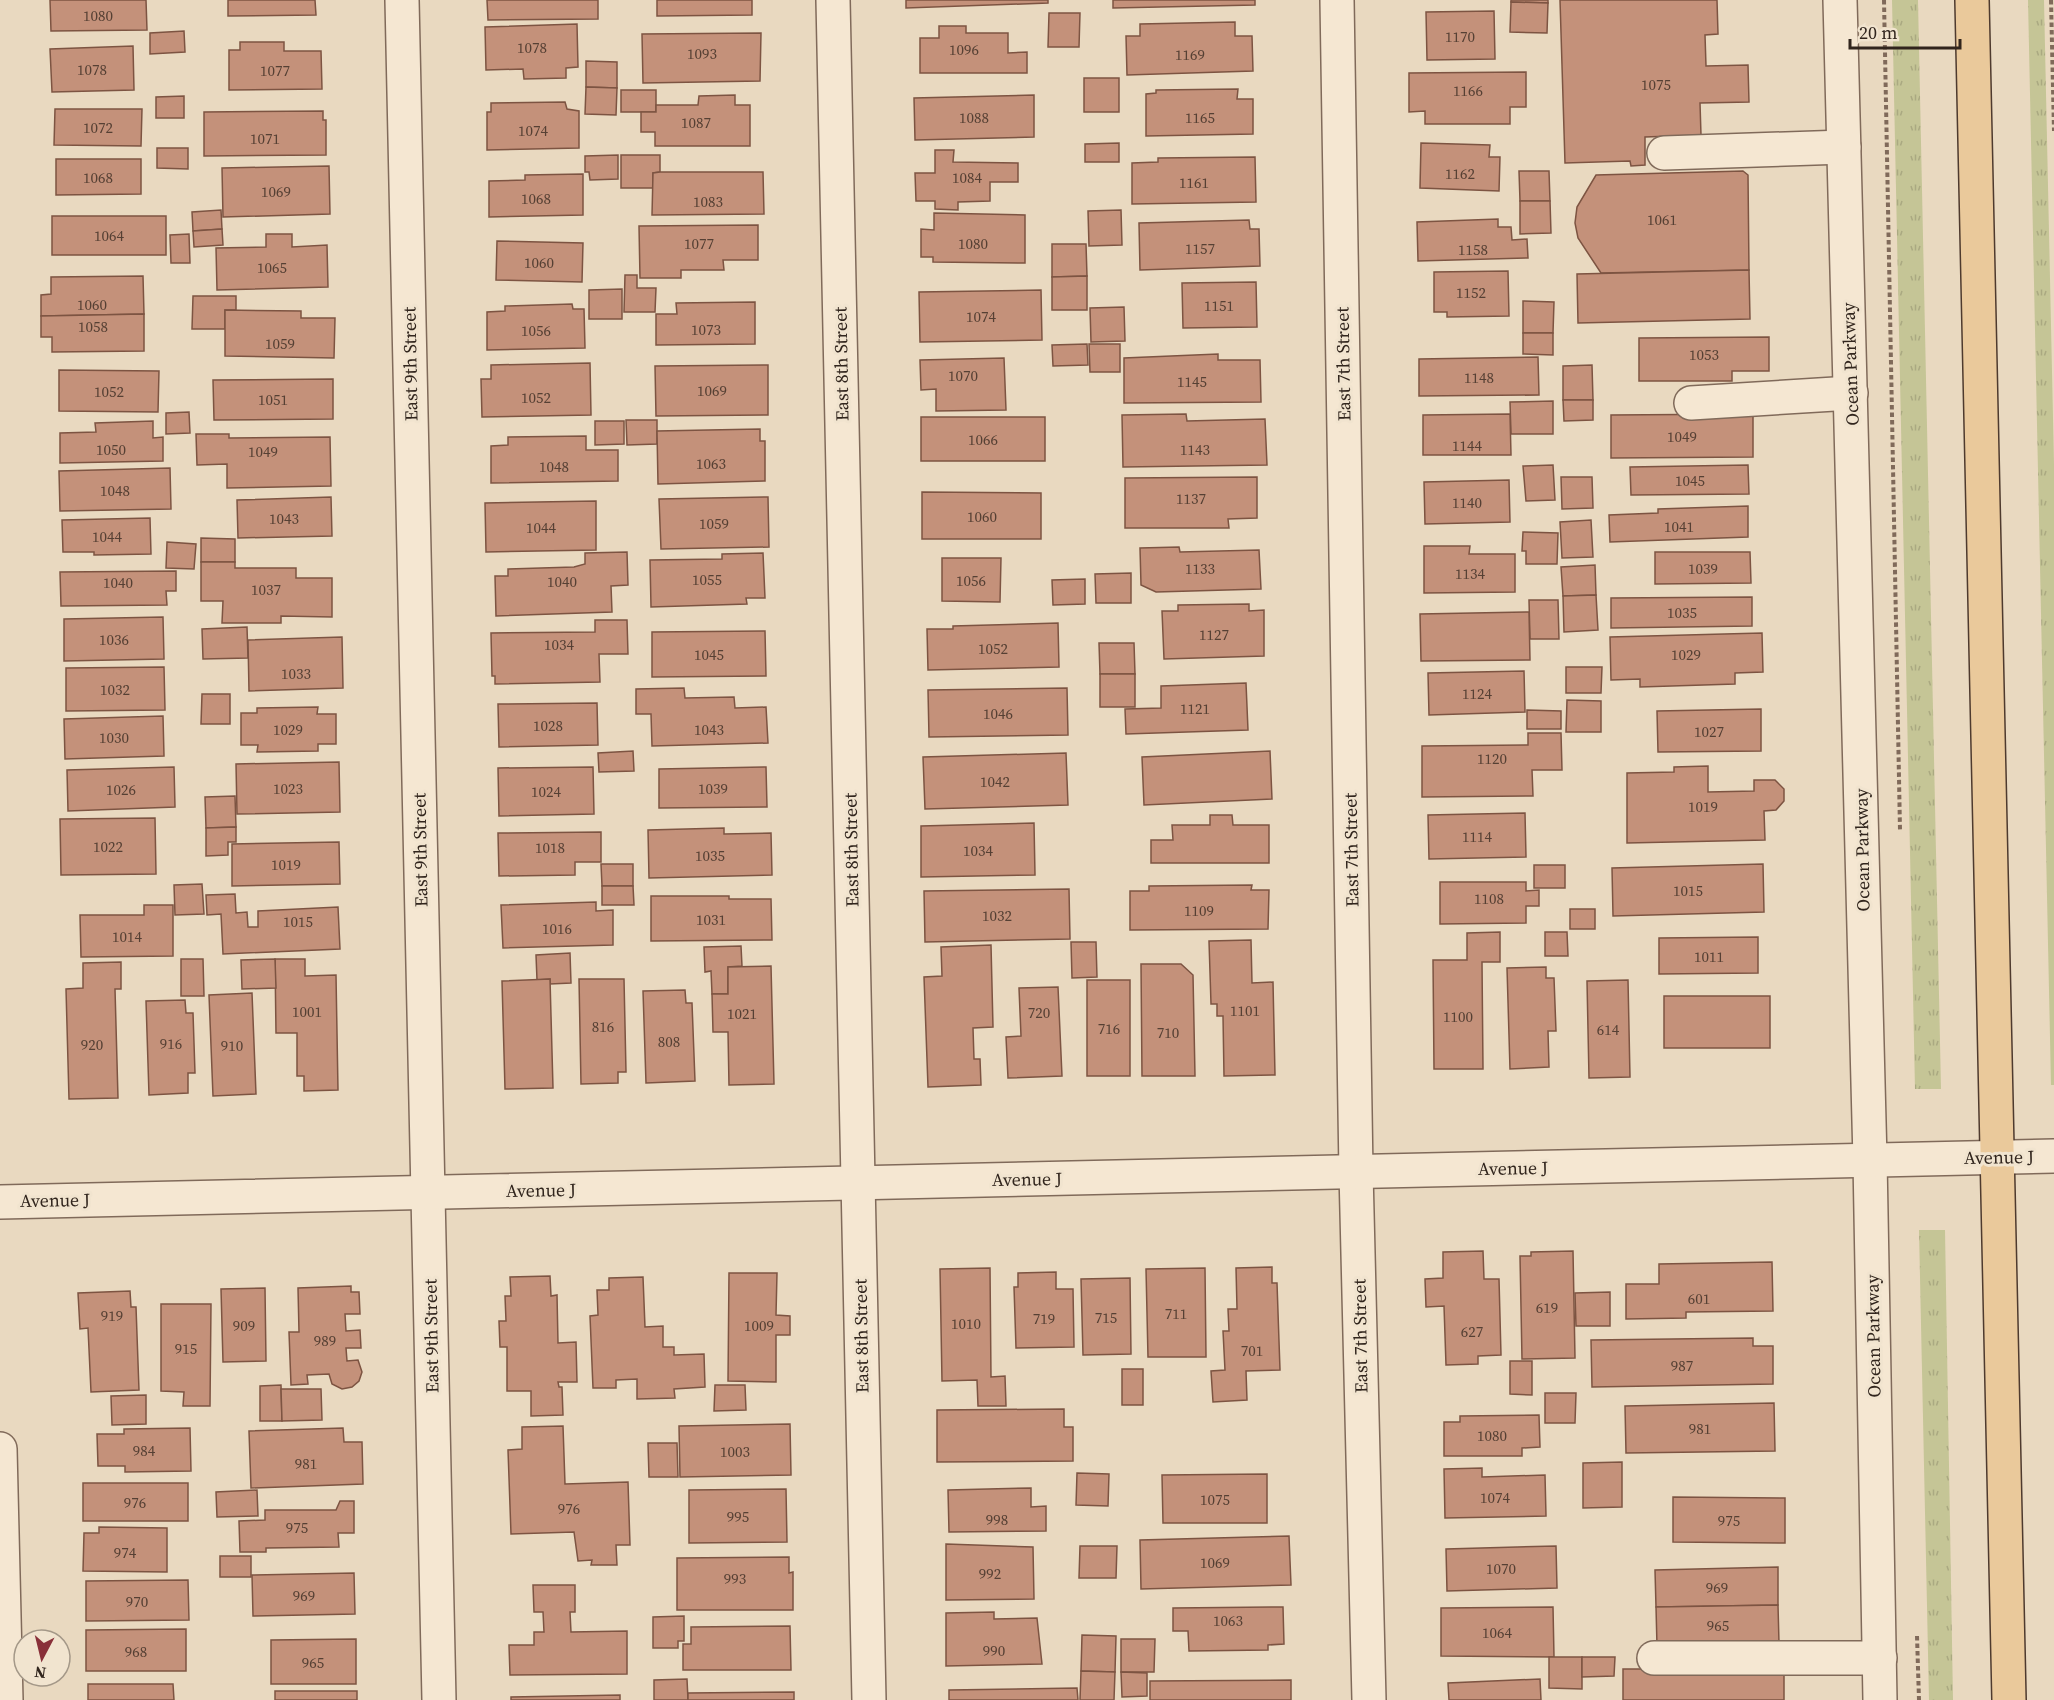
<svg xmlns="http://www.w3.org/2000/svg" width="2054" height="1700" font-family="'Source Serif 4',serif">
<style>
.grass{fill:url(#grass-tufts)}
.building{fill:#c4917a;stroke:#7d5442;stroke-width:1.5}
.lines{fill:none;stroke-linecap:round;stroke-linejoin:round}
.minor-casing{stroke:#806a5a;stroke-width:36}
.major-casing{stroke:#4e3a2e;stroke-width:36}
.path{stroke:#806a5a;stroke-width:4;stroke-dasharray:4.5 3;stroke-linecap:butt}
.minor{stroke:#f5e7d2;stroke-width:33}
.major{stroke:#eac99b;stroke-width:33}
.labels{text-anchor:middle;dominant-baseline:central;stroke-width:6;stroke-linejoin:round;paint-order:stroke}
.number-label{font-size:15px;fill:#564034}
.street-label{font-size:18px;fill:#31251d;stroke:#f1e4cf}
</style>
<defs>
<pattern id="grass-tufts" width="24" height="20" patternUnits="userSpaceOnUse" patternTransform="scale(1.5)"><rect width="24" height="20" fill="#c5c596"/><path d="M3 7l-1-3M5 7V3M7 7l1-3M15 17l-1-3M17 17v-4M19 17l1-3" fill="none" stroke="#aaa981"/></pattern>
</defs>
<rect width="100%" height="100%" fill="#e9d9c0"/>
<g class="grass">
<path d="M1892 0H1918L1941 1089H1915Z"/>
<path d="M2028 0H2044L2054 464V1085H2051Z"/>
<path d="M1919 1230H1945L1953 1700H1929Z"/>
</g>
<g class="building">
<path d="M50 0H146L147 30 51 31Z"/>
<path d="M228 0H315L316 15 228 16Z"/>
<path d="M487 0H598V19L488 20Z"/>
<path d="M657 0H752V15L657 16Z"/>
<path d="M906 0H1048V3L906 8Z"/>
<path d="M1113 0H1255V5L1113 8Z"/>
<path d="M1511 0H1548V3L1511 2Z"/>
<path d="M1560 0H1717L1718 34 1705 35 1706 66 1748 65 1749 102 1700 103 1701 135 1645 137V165L1631 166 1630 161 1565 163Z"/>
<path d="M1511 2 1548 3 1547 33 1510 32Z"/>
<path d="M1494 11 1495 59 1427 60 1426 12Z"/>
<path d="M1049 13H1080L1079 47H1048Z"/>
<path d="M1235 22V36H1252L1253 71 1127 75 1126 36H1140V24Z"/>
<path d="M577 24 578 67 566 68V78L524 79 523 69 486 70 485 27Z"/>
<path d="M939 26H966V33H1008V53L1027 52V73H920V38H939Z"/>
<path d="M184 31 185 52 150 54V33Z"/>
<path d="M761 33 760 81 643 83 642 34Z"/>
<path d="M240 42H284V51H321L322 89 229 90V50H240Z"/>
<path d="M133 46 134 90 52 92 50 49Z"/>
<path d="M586 61 617 62V88L586 87Z"/>
<path d="M1526 72V107H1510V124H1425V111L1409 112V73Z"/>
<rect x="1084" y="78" width="35" height="34"/>
<path d="M586 87 617 88 616 115 585 114Z"/>
<path d="M1238 89 1237 99H1253V134L1146 136V94L1156 93V90Z"/>
<rect x="621" y="90" width="35" height="22"/>
<path d="M735 95V105H750V146H655V132H641V112H656V105H698L699 96Z"/>
<path d="M1034 95V137L915 140 914 98Z"/>
<path d="M184 96V118H156V97Z"/>
<path d="M565 102 567 109 579 111V148L487 150V112H491V103Z"/>
<path d="M55 109H142L141 146 54 145Z"/>
<path d="M323 111V120H326V155L204 156V112Z"/>
<path d="M1119 143V162H1085V144Z"/>
<path d="M1421 143 1490 145 1489 157H1500L1499 191 1420 188Z"/>
<path d="M157 148H188V169L157 168Z"/>
<path d="M935 150H954L953 162 1018 163V182H990V201L958 202V210L935 209V201H916L915 173H935Z"/>
<path d="M618 155V179L590 180 589 172H585V156Z"/>
<path d="M621 155H660V172L653 173V188H621Z"/>
<path d="M1255 157 1256 202 1132 204V163L1158 162V158Z"/>
<path d="M56 159H141V194L56 195Z"/>
<path d="M329 166 330 214 223 217 222 168Z"/>
<path d="M1519 171H1549L1550 201H1520Z"/>
<path d="M1743 171 1748 175 1749 270 1601 273 1578 238 1575 223 1577 207 1596 175Z"/>
<path d="M660 172H763L764 214 652 215 653 173Z"/>
<path d="M583 174V215L489 217V181L525 180V175Z"/>
<path d="M1520 201H1550L1551 233 1520 234Z"/>
<path d="M221 210 222 229 193 231 192 212Z"/>
<path d="M1121 210 1122 245 1089 246 1088 211Z"/>
<path d="M934 213 1025 215V263L933 262V257H921V229L934 230Z"/>
<rect x="52" y="216" width="114" height="39"/>
<path d="M1498 219V227H1511L1512 240 1527 239 1528 258 1418 261 1417 222Z"/>
<path d="M1249 220 1250 229H1259L1260 266 1140 270 1139 223Z"/>
<path d="M758 225V260H723L724 270H681V278H640L639 226Z"/>
<path d="M222 229 223 245 194 247 193 231Z"/>
<path d="M189 234 190 263H171L170 235Z"/>
<path d="M266 234H292V247L327 245 328 287 217 290 216 248 266 247Z"/>
<path d="M497 241 583 243 582 282 496 280Z"/>
<path d="M1052 244H1086L1087 276 1052 277Z"/>
<path d="M1749 270 1750 319 1578 323 1577 274Z"/>
<path d="M1508 271 1509 316 1447 317V312H1434V272Z"/>
<path d="M625 275H637V288H656L655 312H624Z"/>
<path d="M143 276 144 314 41 316V295L51 294V277Z"/>
<path d="M1087 276V310H1052V277Z"/>
<path d="M1256 282 1257 327 1183 328 1182 283Z"/>
<path d="M622 289V319H589V290Z"/>
<path d="M1041 290 1042 340 920 342 919 292Z"/>
<path d="M193 296H236V310H225V329H192Z"/>
<path d="M1523 301 1554 302 1553 333H1523Z"/>
<path d="M755 302V344L656 345V314H677L676 303Z"/>
<path d="M572 304 573 309H584L585 348 487 350V312L505 311V306Z"/>
<path d="M1124 307 1125 341 1091 342 1090 308Z"/>
<path d="M225 310 301 311V318H335L334 358 225 356Z"/>
<path d="M144 314V351L52 352V337H41V316Z"/>
<path d="M1523 333H1553V355L1523 354Z"/>
<path d="M1769 337V371H1732V381H1639V338Z"/>
<path d="M1087 344 1088 365 1053 366 1052 345Z"/>
<path d="M1089 344H1120V372H1090Z"/>
<path d="M1218 354V360H1260L1261 402 1124 403V358Z"/>
<path d="M1538 357 1539 395 1419 396V359Z"/>
<path d="M1004 358 1006 410 936 411V389L921 390 920 360Z"/>
<path d="M590 363 591 415 482 417 481 379H491V365Z"/>
<path d="M768 365V415L656 416 655 366Z"/>
<path d="M1592 365 1593 400H1563V366Z"/>
<path d="M59 370 159 371 158 412 59 411Z"/>
<path d="M333 379V419L214 420 213 380Z"/>
<path d="M1563 400H1593V420L1564 421Z"/>
<path d="M1553 401V434H1511L1510 402Z"/>
<path d="M189 412 190 433 166 434V413Z"/>
<path d="M1186 414 1187 421 1265 419 1267 465 1123 467 1122 415Z"/>
<path d="M1510 414 1511 455H1423V415Z"/>
<path d="M1753 414V457L1611 458V415Z"/>
<rect x="921" y="417" width="124" height="44"/>
<path d="M626 420H657V444L627 445Z"/>
<path d="M153 421V438L163 437V461L60 463V433L96 432 95 423Z"/>
<path d="M595 421H624V444L595 445Z"/>
<path d="M760 429V441H765V481L658 484 657 431Z"/>
<path d="M196 434H229V438L330 437 331 486 227 488V464L197 465Z"/>
<path d="M586 436V450H618V481L491 483V446L508 445V437Z"/>
<path d="M1553 465 1555 500 1526 501 1523 466Z"/>
<path d="M1748 465 1749 494 1631 495 1630 467Z"/>
<path d="M170 468 171 509 60 511 59 471Z"/>
<path d="M1257 477V518L1228 519 1229 528H1125V478Z"/>
<path d="M1561 477H1592L1593 508 1562 509Z"/>
<path d="M1509 480 1510 522 1425 524 1424 482Z"/>
<path d="M922 492 1041 493V539H922Z"/>
<path d="M331 497 332 536 238 538 237 500Z"/>
<path d="M768 497 769 547 661 549 659 499Z"/>
<path d="M596 501V550L486 552 485 503Z"/>
<path d="M1748 506V537L1610 542 1609 515 1658 513V509Z"/>
<path d="M150 518 151 554 94 555V552H63L62 520Z"/>
<path d="M1591 520 1593 557 1562 558 1560 522Z"/>
<path d="M1523 532 1558 533 1557 564H1526V551H1522Z"/>
<path d="M201 538 235 539V562H201Z"/>
<path d="M167 542 196 544 194 569 166 568Z"/>
<path d="M1424 546H1470L1469 554H1515V592L1424 593Z"/>
<path d="M1179 547 1180 552 1259 550 1261 589 1156 592 1141 585 1140 548Z"/>
<path d="M627 552 628 585 611 586 612 612 496 616 495 576H508V569L574 567 585 564V553Z"/>
<path d="M1655 552H1750L1751 583 1655 584Z"/>
<path d="M763 553 765 598H746L747 604 651 607 650 560 722 559V554Z"/>
<path d="M942 558H1001L1000 602 942 601Z"/>
<path d="M201 562H235V568H296V578H332V617L281 616V623H222L223 601H201Z"/>
<path d="M1595 565 1596 595 1563 596 1561 567Z"/>
<path d="M176 571V591H166L167 605 61 606 60 572Z"/>
<path d="M1131 573V603H1096L1095 574Z"/>
<path d="M1085 579V604L1053 605 1052 580Z"/>
<path d="M1596 595 1598 630 1564 632 1563 596Z"/>
<path d="M1752 597V626L1611 628V598Z"/>
<path d="M1529 600H1558L1559 639H1530Z"/>
<path d="M1249 604V611L1264 610V656L1164 659 1162 611H1178V605Z"/>
<path d="M1529 612 1530 660 1421 661 1420 614Z"/>
<path d="M163 617 164 659 64 661V619Z"/>
<path d="M595 620H627L628 654H599L600 682 495 684V676H492L491 633 595 632Z"/>
<path d="M1058 623 1059 667 928 670 927 629H953V626Z"/>
<path d="M247 627 248 658 203 659 202 629Z"/>
<path d="M765 631 766 676 652 677V632Z"/>
<path d="M1762 633 1763 672 1735 673V684L1640 687V679L1611 680 1610 637Z"/>
<path d="M342 637 343 688 249 691 248 640Z"/>
<path d="M1099 643H1134L1135 674H1100Z"/>
<path d="M164 667 165 710 66 711V668Z"/>
<path d="M1566 667H1602L1601 693H1566Z"/>
<path d="M1524 671 1525 712 1429 715 1428 673Z"/>
<rect x="1100" y="674" width="35" height="33"/>
<path d="M1246 683 1248 730 1126 734 1125 709 1161 708V686Z"/>
<path d="M684 688 685 698 734 697 735 708 766 707 768 743 652 746 651 714H636V689Z"/>
<path d="M1067 688 1068 735 929 737 928 690Z"/>
<path d="M202 694H230V724H201Z"/>
<path d="M1567 700 1601 701V732H1566Z"/>
<path d="M597 703 598 745 499 747 498 704Z"/>
<path d="M318 707 317 714H336V744H318V751L257 752 258 745H241V713H257V708Z"/>
<path d="M1761 709V751L1658 752 1657 711Z"/>
<path d="M1527 710 1561 711V729H1527Z"/>
<path d="M163 716 164 756 65 759 64 719Z"/>
<path d="M1528 733H1561L1562 770H1532L1533 796 1422 797V746L1528 745Z"/>
<path d="M633 751 634 771 599 772 598 753Z"/>
<path d="M1270 751 1272 799 1144 805 1142 757Z"/>
<path d="M1066 753 1068 805 925 809 923 757Z"/>
<path d="M339 762 340 812 237 814 236 764Z"/>
<path d="M1708 766V792L1754 791V780H1775L1784 789V801L1776 810 1764 811 1765 840 1627 843V773L1674 772V767Z"/>
<path d="M174 767 175 807 68 811 67 770Z"/>
<path d="M593 767 594 814 499 816 498 768Z"/>
<path d="M766 767 767 807 659 808V769Z"/>
<path d="M235 796 236 827 206 828 205 797Z"/>
<path d="M1525 813 1526 857 1429 859 1428 815Z"/>
<path d="M1210 815H1232L1233 825H1269V863H1151V840H1173L1172 825H1210Z"/>
<path d="M155 818 156 874 61 875 60 819Z"/>
<path d="M1034 823 1035 875 921 877V826Z"/>
<path d="M236 827V842H228V855L206 856V828Z"/>
<path d="M724 828V834L771 833 772 875 649 878 648 830Z"/>
<path d="M601 832V862H575V875L499 876 498 833Z"/>
<path d="M339 842 340 884 232 886V844Z"/>
<path d="M601 864H633V886H602Z"/>
<path d="M1763 864 1764 912 1613 916 1612 868Z"/>
<rect x="1534" y="865" width="31" height="23"/>
<path d="M1440 882H1526V891L1539 890V906H1526V923L1440 924Z"/>
<path d="M202 884 204 914 175 915 174 885Z"/>
<path d="M1252 885 1251 890H1269L1268 929 1130 930V891H1149V886Z"/>
<path d="M602 886H633L634 905H602Z"/>
<path d="M1069 889 1070 939 925 942 924 891Z"/>
<path d="M235 894 236 913 247 912 248 927H258V911L338 907 340 949 223 954 221 914 207 915 206 895Z"/>
<path d="M651 896H729V899H771L772 940 651 941Z"/>
<path d="M596 902V911L613 910V945L503 948 501 905Z"/>
<path d="M144 905H173V956L81 957 80 915H144Z"/>
<rect x="1570" y="909" width="25" height="20"/>
<path d="M1500 932V962H1482L1483 1069H1434L1433 960H1467V933Z"/>
<path d="M1545 932H1567L1568 956H1545Z"/>
<path d="M1758 937V973L1659 974V938Z"/>
<path d="M1251 940 1252 983 1273 982 1275 1075 1224 1076 1223 1016H1217V1004H1211L1209 941Z"/>
<path d="M1071 942H1096L1097 977 1072 978Z"/>
<path d="M991 945 993 1027 973 1028 974 1059H980L981 1085 928 1087 924 977 942 976 941 947Z"/>
<path d="M741 946 742 966 728 967V994H712L711 971 705 972 704 947Z"/>
<path d="M570 953 571 983 550 984V979L537 980 536 955Z"/>
<path d="M181 959H203L204 996H181Z"/>
<path d="M275 959H305V976L336 975 338 1090 304 1091V1076H297V1033H276Z"/>
<path d="M275 959 276 988 242 989 241 960Z"/>
<path d="M121 962V989H115L118 1098 69 1099 66 989 83 988V963Z"/>
<path d="M1141 964H1181L1193 975 1195 1076H1142Z"/>
<path d="M771 966 774 1084 729 1085 728 1032H713L712 994H728V967Z"/>
<path d="M1546 967V978H1554L1556 1031H1548L1549 1067 1510 1069 1507 968Z"/>
<path d="M550 979 553 1088 505 1089 502 981Z"/>
<path d="M579 979H624L626 1072H618V1083L581 1084Z"/>
<rect x="1087" y="980" width="43" height="96"/>
<path d="M1628 980 1630 1077 1589 1078 1587 981Z"/>
<path d="M1058 987 1062 1076 1008 1078 1006 1037 1021 1036 1019 988Z"/>
<path d="M685 990 686 1003H692L695 1081 646 1083 643 991Z"/>
<path d="M252 993 256 1094 213 1096 209 995Z"/>
<rect x="1664" y="996" width="106" height="52"/>
<path d="M185 1000 186 1013H193L195 1073H188V1093L149 1095 146 1001Z"/>
<path d="M1483 1251 1484 1279H1499L1501 1355 1478 1356V1364L1446 1365 1444 1306 1426 1307 1425 1279 1443 1278V1252Z"/>
<path d="M1573 1251 1575 1358 1522 1359 1520 1256H1531V1252Z"/>
<path d="M1772 1262 1773 1311 1686 1312V1318L1626 1319V1284H1659V1264Z"/>
<path d="M1272 1267V1283H1277L1280 1370 1246 1371 1247 1400 1213 1402 1211 1371 1225 1370 1223 1331H1229L1228 1309H1237L1236 1268Z"/>
<path d="M990 1268 991 1377 1005 1376 1006 1406H978L977 1380 942 1381 940 1269Z"/>
<path d="M1205 1268 1206 1357H1148L1146 1269Z"/>
<path d="M1056 1272V1289H1073L1074 1347 1016 1348 1014 1287H1018V1273Z"/>
<path d="M729 1273H777L776 1315 790 1316V1335H776V1382L728 1381Z"/>
<path d="M550 1276 551 1296 557 1295 558 1343 576 1342 577 1382H558L559 1387H562L563 1415 531 1416V1391H507V1347H500L499 1321H506L505 1296H511L510 1277Z"/>
<path d="M643 1277 645 1327 663 1326V1347H674V1355L704 1354 705 1387 674 1389 675 1398 637 1399V1379L616 1380V1388H593L590 1316 598 1315 597 1290H609V1278Z"/>
<path d="M1130 1278 1131 1354 1083 1355 1081 1279Z"/>
<path d="M351 1286V1292H359L360 1314H345L346 1331 360 1330 361 1348H346L347 1361 358 1360 362 1372 359 1381 352 1387 342 1389 332 1384 329 1374 307 1375 308 1384 291 1385 289 1332H299L298 1288Z"/>
<path d="M265 1288 266 1361 223 1362 221 1289Z"/>
<path d="M130 1291 131 1307H136L139 1390 91 1392 88 1328 80 1329 78 1293Z"/>
<path d="M1610 1292V1326H1576L1575 1293Z"/>
<path d="M161 1304H211L210 1406H183L184 1392 161 1391Z"/>
<path d="M1753 1338V1346H1773V1384L1592 1387 1591 1340Z"/>
<path d="M1510 1361H1532V1395L1510 1394Z"/>
<rect x="1122" y="1369" width="21" height="36"/>
<path d="M281 1385 282 1421H260V1386Z"/>
<path d="M715 1385H745L746 1410 714 1411Z"/>
<path d="M281 1389H321L322 1420 282 1421Z"/>
<path d="M1545 1393H1576L1575 1423H1545Z"/>
<path d="M146 1395V1424L112 1425 111 1396Z"/>
<path d="M1774 1403 1775 1451 1626 1453 1625 1406Z"/>
<path d="M1064 1409V1427H1073V1461L937 1462V1410Z"/>
<path d="M1539 1415 1540 1447 1522 1448V1456H1444V1422H1460V1416Z"/>
<path d="M790 1424 791 1475 680 1477 679 1426Z"/>
<path d="M563 1426 565 1484 628 1482 630 1545H616L617 1565H591L592 1560 578 1561 574 1532 511 1534 508 1450 522 1449V1427Z"/>
<path d="M190 1428 191 1471 125 1472V1466H98L97 1434H124V1429Z"/>
<path d="M343 1428 344 1442H362L363 1484 251 1488 249 1431Z"/>
<path d="M648 1443H677L678 1477H649Z"/>
<path d="M1622 1462V1507L1583 1508V1463Z"/>
<path d="M1482 1468V1477L1545 1475 1546 1516 1445 1518 1444 1469Z"/>
<path d="M1077 1473 1109 1474 1108 1506 1076 1505Z"/>
<path d="M1267 1474V1523H1163L1162 1475Z"/>
<rect x="83" y="1483" width="105" height="38"/>
<path d="M1031 1488V1507L1046 1506V1531L949 1532 948 1490Z"/>
<path d="M786 1489 787 1542 689 1543V1490Z"/>
<path d="M257 1490 258 1516 217 1517 216 1492Z"/>
<path d="M1673 1497 1785 1498V1543L1673 1542Z"/>
<path d="M340 1501H354V1533H338L339 1547 266 1548V1552H240L239 1521 265 1520V1510H336Z"/>
<path d="M99 1527 167 1528V1572L83 1571 84 1533H99Z"/>
<path d="M1289 1536 1291 1585 1141 1589 1140 1540Z"/>
<path d="M946 1544 1033 1547 1034 1599 946 1600Z"/>
<path d="M1080 1546H1117L1116 1578H1079Z"/>
<path d="M1556 1546 1557 1588 1447 1591 1446 1549Z"/>
<rect x="220" y="1556" width="31" height="21"/>
<path d="M789 1557V1573L793 1572V1610H677V1558Z"/>
<path d="M1778 1567V1605L1656 1607 1655 1570Z"/>
<path d="M354 1573 355 1614 253 1616 252 1575Z"/>
<path d="M188 1580 189 1620 86 1621V1581Z"/>
<path d="M533 1585H575V1612H570L571 1632 627 1631V1674L510 1675 509 1645H534V1632H544L543 1612H534Z"/>
<path d="M1778 1605 1779 1643 1657 1646 1656 1607Z"/>
<path d="M1283 1607 1284 1644 1268 1645V1650L1189 1651 1188 1631H1173V1608Z"/>
<path d="M1553 1607 1554 1657 1441 1656V1608Z"/>
<path d="M994 1612V1619L1037 1618 1042 1664 946 1666V1613Z"/>
<path d="M684 1616V1641H678V1648H653V1617Z"/>
<path d="M790 1626 791 1670H683V1644H691V1627Z"/>
<path d="M186 1629V1671H86V1630Z"/>
<path d="M1082 1635 1116 1636 1115 1672 1081 1671Z"/>
<path d="M356 1639V1684H271V1640Z"/>
<path d="M1121 1639H1155L1154 1672H1121Z"/>
<path d="M1549 1657H1582V1689L1549 1688Z"/>
<path d="M1582 1657H1615L1614 1676 1582 1677Z"/>
<rect x="1623" y="1669" width="161" height="31"/>
<path d="M1081 1671 1115 1672 1114 1700H1080Z"/>
<path d="M1121 1672 1147 1673V1696L1122 1697Z"/>
<path d="M687 1679 688 1700H654V1680Z"/>
<path d="M1540 1679 1541 1700H1449L1448 1683Z"/>
<path d="M1291 1680V1700H1150V1681Z"/>
<path d="M88 1684H173L174 1700H88Z"/>
<path d="M1077 1688 1078 1700H949V1690Z"/>
<rect x="275" y="1691" width="82" height="9"/>
<path d="M794 1692V1700H688V1693Z"/>
<path d="M620 1695V1700H511V1697Z"/>
</g>
<g class="lines">
<defs>
<g id="minor">
<path d="M402 0 439 1700"/>
<path d="M833 0 869 1700"/>
<path d="M1337 0 1356 1172 1369 1700"/>
<path d="M1840 0 1870 1160 1880 1700"/>
<path d="M1664 153 1844 147"/>
<path d="M1691 403 1851 393"/>
<path d="M0 1202 2054 1156"/>
<path d="M0 1449 6 1700"/>
<path d="M1654 1658H1880"/>
</g>
<path id="major" d="M1972 0 2009 1700"/>
</defs>
<use href="#minor" class="minor-casing"/>
<use href="#major" class="major-casing"/>
<g class="path">
<path d="M1884 0 1900 830"/>
<path d="M2051 0 2054 131"/>
<path d="M1917 1636 1919 1700"/>
</g>
<use href="#minor" class="minor"/>
<use href="#major" class="major"/>
</g>
<g class="labels">
<g class="number-label">
<text x="98" y="15">1080</text>
<text x="1460" y="36">1170</text>
<text x="532" y="47">1078</text>
<text x="964" y="49">1096</text>
<text x="702" y="53">1093</text>
<text x="1190" y="54">1169</text>
<text x="92" y="69">1078</text>
<text x="275" y="70">1077</text>
<text x="1656" y="84">1075</text>
<text x="1468" y="90">1166</text>
<text x="974" y="117">1088</text>
<text x="1200" y="117">1165</text>
<text x="696" y="122">1087</text>
<text x="98" y="127">1072</text>
<text x="533" y="130">1074</text>
<text x="265" y="138">1071</text>
<text x="1460" y="173">1162</text>
<text x="98" y="177">1068</text>
<text x="967" y="177">1084</text>
<text x="1194" y="182">1161</text>
<text x="276" y="191">1069</text>
<text x="536" y="198">1068</text>
<text x="708" y="201">1083</text>
<text x="1662" y="219">1061</text>
<text x="109" y="235">1064</text>
<text x="699" y="243">1077</text>
<text x="973" y="243">1080</text>
<text x="1200" y="248">1157</text>
<text x="1473" y="249">1158</text>
<text x="539" y="262">1060</text>
<text x="272" y="267">1065</text>
<text x="1471" y="292">1152</text>
<text x="92" y="304">1060</text>
<text x="1219" y="305">1151</text>
<text x="981" y="316">1074</text>
<text x="93" y="326">1058</text>
<text x="706" y="329">1073</text>
<text x="536" y="330">1056</text>
<text x="280" y="343">1059</text>
<text x="1704" y="354">1053</text>
<text x="963" y="375">1070</text>
<text x="1479" y="377">1148</text>
<text x="1192" y="381">1145</text>
<text x="712" y="390">1069</text>
<text x="109" y="391">1052</text>
<text x="536" y="397">1052</text>
<text x="273" y="399">1051</text>
<text x="1682" y="436">1049</text>
<text x="983" y="439">1066</text>
<text x="1467" y="445">1144</text>
<text x="111" y="449">1050</text>
<text x="1195" y="449">1143</text>
<text x="263" y="451">1049</text>
<text x="711" y="463">1063</text>
<text x="554" y="466">1048</text>
<text x="1690" y="480">1045</text>
<text x="115" y="490">1048</text>
<text x="1191" y="498">1137</text>
<text x="1467" y="502">1140</text>
<text x="982" y="516">1060</text>
<text x="284" y="518">1043</text>
<text x="714" y="523">1059</text>
<text x="1679" y="526">1041</text>
<text x="541" y="527">1044</text>
<text x="107" y="536">1044</text>
<text x="1200" y="568">1133</text>
<text x="1703" y="568">1039</text>
<text x="1470" y="573">1134</text>
<text x="707" y="579">1055</text>
<text x="971" y="580">1056</text>
<text x="562" y="581">1040</text>
<text x="118" y="582">1040</text>
<text x="266" y="589">1037</text>
<text x="1682" y="612">1035</text>
<text x="1214" y="634">1127</text>
<text x="114" y="639">1036</text>
<text x="559" y="644">1034</text>
<text x="993" y="648">1052</text>
<text x="709" y="654">1045</text>
<text x="1686" y="654">1029</text>
<text x="296" y="673">1033</text>
<text x="115" y="689">1032</text>
<text x="1477" y="693">1124</text>
<text x="1195" y="708">1121</text>
<text x="998" y="713">1046</text>
<text x="548" y="725">1028</text>
<text x="288" y="729">1029</text>
<text x="709" y="729">1043</text>
<text x="1709" y="731">1027</text>
<text x="114" y="737">1030</text>
<text x="1492" y="758">1120</text>
<text x="995" y="781">1042</text>
<text x="288" y="788">1023</text>
<text x="713" y="788">1039</text>
<text x="121" y="789">1026</text>
<text x="546" y="791">1024</text>
<text x="1703" y="806">1019</text>
<text x="1477" y="836">1114</text>
<text x="108" y="846">1022</text>
<text x="550" y="847">1018</text>
<text x="978" y="850">1034</text>
<text x="710" y="855">1035</text>
<text x="286" y="864">1019</text>
<text x="1688" y="890">1015</text>
<text x="1489" y="898">1108</text>
<text x="1199" y="910">1109</text>
<text x="997" y="915">1032</text>
<text x="711" y="919">1031</text>
<text x="298" y="921">1015</text>
<text x="557" y="928">1016</text>
<text x="127" y="936">1014</text>
<text x="1709" y="956">1011</text>
<text x="1245" y="1010">1101</text>
<text x="307" y="1011">1001</text>
<text x="1039" y="1012">720</text>
<text x="742" y="1013">1021</text>
<text x="1458" y="1016">1100</text>
<text x="603" y="1026">816</text>
<text x="1109" y="1028">716</text>
<text x="1608" y="1029">614</text>
<text x="1168" y="1032">710</text>
<text x="669" y="1041">808</text>
<text x="171" y="1043">916</text>
<text x="92" y="1044">920</text>
<text x="232" y="1045">910</text>
<text x="1699" y="1298">601</text>
<text x="1547" y="1307">619</text>
<text x="1176" y="1313">711</text>
<text x="112" y="1315">919</text>
<text x="1106" y="1317">715</text>
<text x="1044" y="1318">719</text>
<text x="966" y="1323">1010</text>
<text x="244" y="1325">909</text>
<text x="759" y="1325">1009</text>
<text x="1472" y="1331">627</text>
<text x="325" y="1340">989</text>
<text x="186" y="1348">915</text>
<text x="1252" y="1350">701</text>
<text x="1682" y="1365">987</text>
<text x="1700" y="1428">981</text>
<text x="1492" y="1435">1080</text>
<text x="144" y="1450">984</text>
<text x="735" y="1451">1003</text>
<text x="306" y="1463">981</text>
<text x="1495" y="1497">1074</text>
<text x="1215" y="1499">1075</text>
<text x="135" y="1502">976</text>
<text x="569" y="1508">976</text>
<text x="738" y="1516">995</text>
<text x="997" y="1519">998</text>
<text x="1729" y="1520">975</text>
<text x="297" y="1527">975</text>
<text x="125" y="1552">974</text>
<text x="1215" y="1562">1069</text>
<text x="1501" y="1568">1070</text>
<text x="990" y="1573">992</text>
<text x="735" y="1578">993</text>
<text x="1717" y="1587">969</text>
<text x="304" y="1595">969</text>
<text x="137" y="1601">970</text>
<text x="1228" y="1620">1063</text>
<text x="1718" y="1625">965</text>
<text x="1497" y="1632">1064</text>
<text x="994" y="1650">990</text>
<text x="136" y="1651">968</text>
<text x="313" y="1662">965</text>
</g>
<g class="street-label">
<text transform="translate(410 364) rotate(-91)">East 9th Street</text>
<text transform="translate(841 364) rotate(-91)">East 8th Street</text>
<text transform="translate(1343 364) rotate(-91)">East 7th Street</text>
<text transform="translate(1850 364) rotate(-92)">Ocean Parkway</text>
<text transform="translate(420 850) rotate(-91)">East 9th Street</text>
<text transform="translate(851 850) rotate(-91)">East 8th Street</text>
<text transform="translate(1351 850) rotate(-91)">East 7th Street</text>
<text transform="translate(1862 850) rotate(-91)">Ocean Parkway</text>
<text transform="translate(1999 1157) rotate(-1)">Avenue J</text>
<text transform="translate(1513 1168) rotate(-1)">Avenue J</text>
<text transform="translate(1027 1179) rotate(-1)">Avenue J</text>
<text transform="translate(541 1190) rotate(-1)">Avenue J</text>
<text transform="translate(55 1200) rotate(-1)">Avenue J</text>
<text transform="translate(431 1336) rotate(-91)">East 9th Street</text>
<text transform="translate(861 1336) rotate(-91)">East 8th Street</text>
<text transform="translate(1360 1336) rotate(-91)">East 7th Street</text>
<text transform="translate(1873 1336) rotate(-91)">Ocean Parkway</text>
</g>
</g>
<g transform="translate(42 1658) rotate(187)"><circle r="28" fill="#f1e4cf" stroke="#a49888" stroke-width="1.5"/>
<path d="M0-4.5L10 22L0 15L-10 22Z" fill="#893039"/>
<text y="-9" font-size="16" font-weight="bold" text-anchor="middle" fill="#31251d">N</text>
</g>
<path d="M1850 39v9h110v-9" fill="none" stroke="#31251d" stroke-width="3"/>
<text x="1859" y="39" font-size="18" fill="#31251d" stroke="#f1e4cf" stroke-width="4.5" paint-order="stroke">20 m</text>
</svg>
